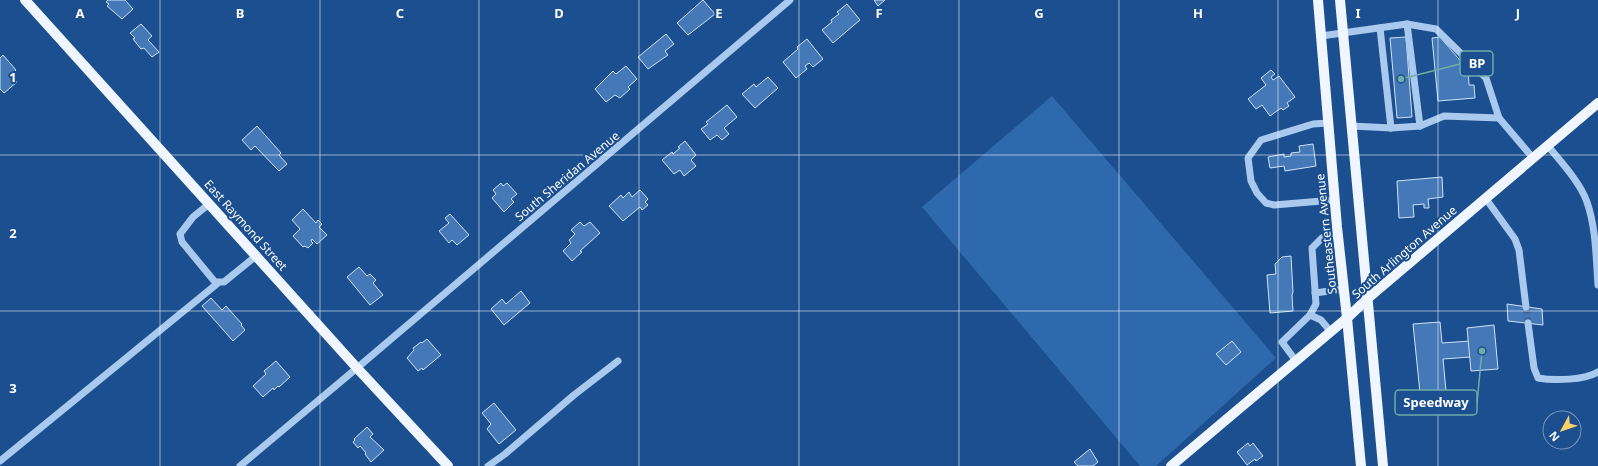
<svg xmlns="http://www.w3.org/2000/svg" width="1598" height="466" font-family="'Noto Sans',sans-serif">
<style>
.green{fill:#2e69ad}
.building{fill:#4478b7;stroke:#cfe3fa}
.lines{fill:none;stroke-linecap:round;stroke-linejoin:round}
.minor-tunnel{stroke:#3d69a0;stroke-width:7;stroke-dasharray:7 3.5;stroke-linecap:butt}
.minor{stroke:#a9c9ee;stroke-width:7}
.major{stroke:#f0f6ff;stroke-width:10}
.grid{fill:none;stroke:#fff;stroke-width:1;stroke-opacity:0.55}
.labels{text-anchor:middle;dominant-baseline:central;stroke-width:4;stroke-linejoin:round;paint-order:stroke}
.street-label{font-size:12px;fill:#fff;stroke:#1b4f8f}
.grid-label{font-size:13px;text-anchor:middle;font-weight:bold;fill:#fff;stroke:#1b4f8f;stroke-width:4;stroke-linejoin:round;paint-order:stroke}
.leader{fill:none;stroke:#6fada8;stroke-width:1.5}
.callout-dot{fill:#6fada8;stroke:#1b4f8f;stroke-width:1.5}
.callout{fill:#1b4f8f;stroke:#6fada8;stroke-width:1.5}
.callout-label{font-size:13px;text-anchor:middle;font-weight:bold;fill:#fff}
</style>
<rect width="100%" height="100%" fill="#1b4f8f"/>
<path class="green" d="M1052 96 1276 358 1156 466H1140L922 207Z"/>
<g class="building">
<path d="M108 0H125L133 9 122 19 107 6 109 4 106 2Z"/>
<path d="M703 0 715 14 688 35 677 23Z"/>
<path d="M874 0H885L878 6Z"/>
<path d="M847 4 860 20 833 43 822 30 832 22 831 20 839 14 837 12Z"/>
<path d="M141 24 152 36 148 40 159 52 152 57 144 48 141 49 133 39 135 38 130 33Z"/>
<path d="M666 34 674 44 665 51 668 55 648 69 638 57Z"/>
<path d="M1406 37 1412 117 1397 118 1390 38Z"/>
<path d="M1440 37 1464 65 1465 67H1468L1469 85H1474L1475 98 1438 101 1432 38Z"/>
<path d="M807 39 823 59 813 67 809 63 805 66 807 69 796 78 783 62 798 49 797 47Z"/>
<path d="M3 55 16 70 11 75 17 82 4 93 0 89V58Z"/>
<path d="M626 66 637 79 628 87 630 89 620 98 615 95 606 102 595 89 613 71 616 74Z"/>
<path d="M1271 70 1275 74 1271 77 1273 80 1279 76 1295 97 1287 103 1289 106 1283 110 1281 108 1270 116 1262 105 1256 109 1248 99 1266 85 1261 78Z"/>
<path d="M768 77 778 88 755 108 742 94 754 84 756 87Z"/>
<path d="M727 105 737 117 724 128 729 134 722 140 717 135 710 140 701 129 708 124 706 122Z"/>
<path d="M257 126 281 153 279 155 287 164 279 171 255 146 251 150 242 140Z"/>
<path d="M685 141 696 155 691 160 696 166 684 176 680 170 674 174 662 160 672 152 673 154 680 148 678 147Z"/>
<path d="M1313 144 1316 166 1285 171 1284 166 1270 168 1268 157 1284 154V157L1291 156V153L1300 152 1299 146Z"/>
<path d="M1442 177 1443 197 1428 199 1429 208H1424V204L1413 205 1414 217 1399 218 1397 181Z"/>
<path d="M501 183 503 186 507 183 517 194 511 199 514 202 504 212 492 198 496 194 493 190Z"/>
<path d="M640 190 648 199 645 202 648 205 642 210 640 207 623 221 609 206 621 195 623 198 629 192 632 197Z"/>
<path d="M303 209 316 223 318 220 322 224 319 227 327 235 317 244 312 239 311 241 313 243 308 248 305 246 303 247 293 236 300 229 292 220Z"/>
<path d="M450 214 469 235 457 245 452 240 449 243 439 231 449 223 445 218Z"/>
<path d="M580 222 584 226 590 222 600 233 580 251 582 252 572 261 563 251 571 243 569 240 575 234 571 230Z"/>
<path d="M1291 256 1293 292 1292 295 1293 311 1270 313 1267 275 1276 274 1275 264 1282 257Z"/>
<path d="M359 267 367 276 370 274 376 280 373 283 383 295 370 305 347 277Z"/>
<path d="M521 291 530 303 504 325 491 309 502 299 506 304Z"/>
<path d="M211 298 222 310 226 306 242 324 241 325 245 330 233 341 202 306Z"/>
<path d="M1507 304 1542 309 1543 325 1508 321Z"/>
<path d="M1440 322 1442 343 1470 341 1471 357 1443 359 1446 391 1420 393 1413 324Z"/>
<path d="M1494 325 1498 369 1471 371 1467 328Z"/>
<path d="M427 339 441 355 423 370 422 368 418 371 407 358 414 350 413 348 421 342 422 343Z"/>
<path d="M1232 341 1241 352 1226 365 1216 354Z"/>
<path d="M276 361 290 377 279 387 278 386 274 390 273 388 263 397 253 386 266 374 264 371Z"/>
<path d="M494 403 516 430 499 444 487 429 491 424 482 413Z"/>
<path d="M367 427 373 434 370 437 384 450 371 462 365 454 366 453 360 446 358 448 353 442 355 440 354 439Z"/>
<path d="M1248 443 1250 446 1253 443 1263 456 1256 461 1255 459 1247 465 1237 452Z"/>
<path d="M1090 449 1098 462 1093 466H1078L1074 462Z"/>
</g>
<g class="lines">
<path class="minor-tunnel" d="M1526 307 1528 323"/>
<g class="minor">
<path d="M1407 24 1436 29 1486 78 1499 118 1533 158"/>
<path d="M1380 28 1391 128"/>
<path d="M1321 36 1407 24 1420 126 1391 128 1352 126"/>
<path d="M1328 123 1313 124 1261 140 1248 158 1251 181 1257 193 1266 203 1274 205 1334 200"/>
<path d="M1420 126 1444 116 1499 118"/>
<path d="M1548 146C1561 162 1580 182 1587 202 1596 228 1596 257 1598 285"/>
<path d="M1486 199 1515 239 1519 250 1526 307"/>
<path d="M209 204 193 217 180 234 182 242 215 282H224L256 256"/>
<path d="M1315 293 1344 289"/>
<path d="M1310 315 1321 320 1331 332"/>
<path d="M1528 323 1534 368 1538 378C1554 381 1585 380 1598 372"/>
<path d="M1296 361 1282 342 1310 315 1316 304 1312 248 1322 238 1337 234"/>
<path d="M0 461 218 283"/>
<path d="M240 466 357 368 790 0"/>
<path d="M488 466 505 454 574 395 618 361"/>
</g>
<g class="major">
<path d="M25 0 357 368 448 466"/>
<path d="M1318 0 1337 227 1347 318 1361 466"/>
<path d="M1340 0 1383 466"/>
<path d="M1171 466 1347 318 1367 299 1598 103"/>
</g>
</g>
<path class="grid" d="M160 0V466M320 0V466M479 0V466M639 0V466M799 0V466M959 0V466M1119 0V466M1278 0V466M1438 0V466M0 155H1598M0 311H1598"/>
<g class="labels">
<g class="street-label">
<text transform="translate(567 176) rotate(-40)">South Sheridan Avenue</text>
<text transform="translate(246 225) rotate(48)">East Raymond Street</text>
<text transform="translate(1326 234) rotate(-96)">Southeastern Avenue</text>
<text transform="translate(1404 252) rotate(-41)">South Arlington Avenue</text>
</g>
</g>
<g class="grid-label">
<text x="80" y="18">A</text>
<text x="240" y="18">B</text>
<text x="400" y="18">C</text>
<text x="559" y="18">D</text>
<text x="719" y="18">E</text>
<text x="879" y="18">F</text>
<text x="1039" y="18">G</text>
<text x="1198" y="18">H</text>
<text x="1358" y="18">I</text>
<text x="1518" y="18">J</text>
<text x="13" y="82">1</text>
<text x="13" y="238">2</text>
<text x="13" y="393">3</text>
</g>
<path class="leader" d="M1401 79L1460 64M1482 351L1477 403"/>
<g class="callout-dot">
<circle cx="1401" cy="79" r="4"/>
<circle cx="1482" cy="351" r="4"/>
</g>
<g class="callout">
<rect x="1460" y="51" width="33" height="25" rx="4"/>
<rect x="1395" y="390" width="82" height="25" rx="4"/>
</g>
<g class="callout-label">
<text x="1477" y="68">BP</text>
<text x="1436" y="407">Speedway</text>
</g>
<g transform="translate(1562 430) rotate(230)"><circle r="19" fill="#1b4f8f" stroke="#7695bc"/>
<path d="M0-3L7 15L0 10L-7 15Z" fill="#ffd166"/>
<text y="-6" font-size="11" font-weight="bold" text-anchor="middle" fill="#ffffff">N</text>
</g>
</svg>
